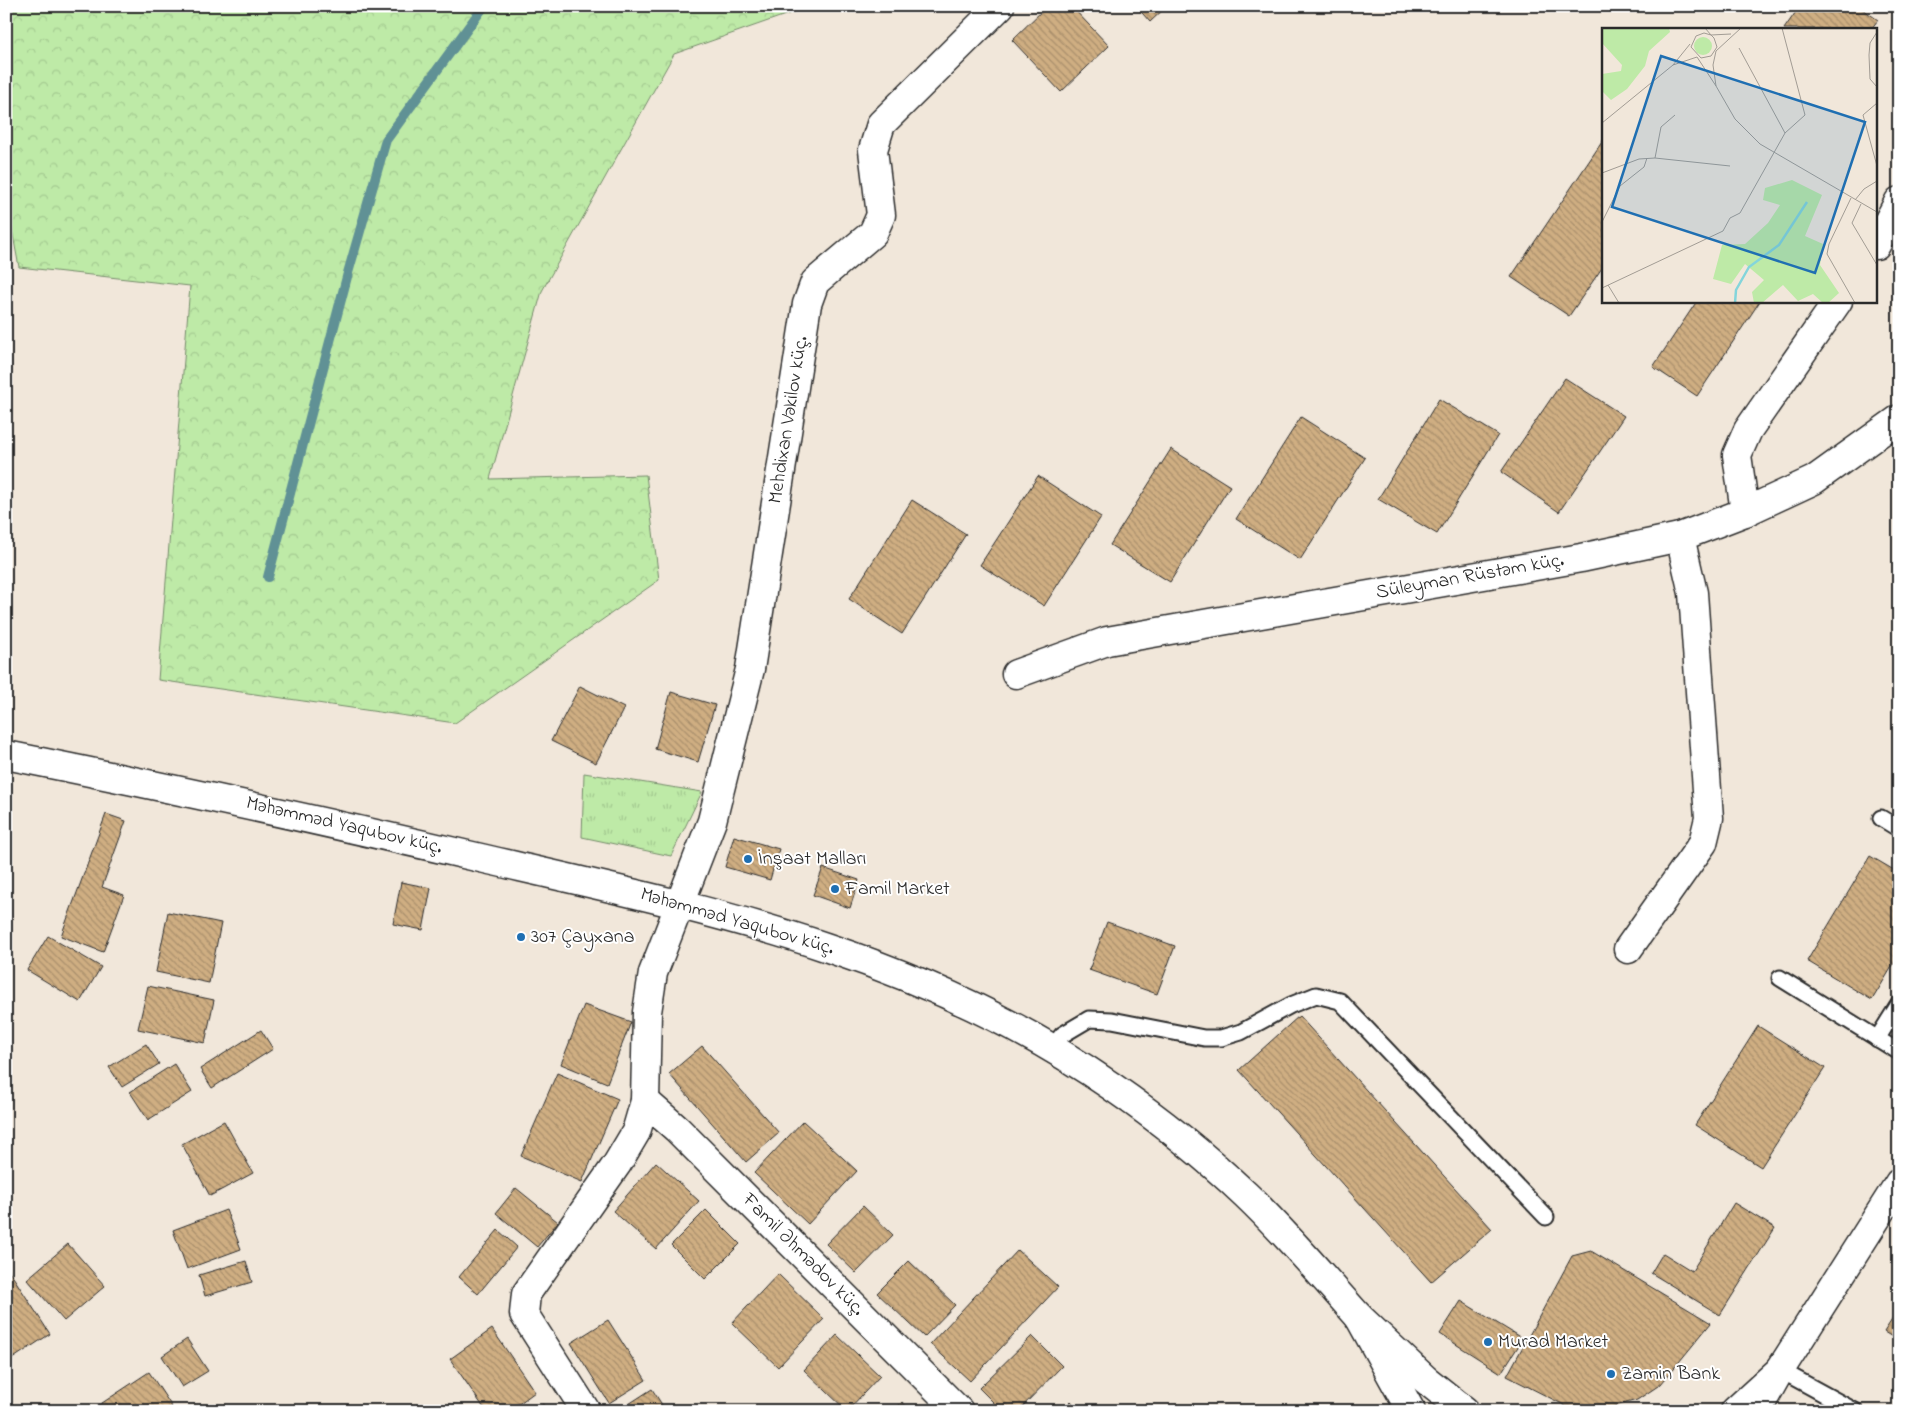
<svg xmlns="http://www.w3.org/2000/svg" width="1905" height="1417" font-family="'Indie Flower',sans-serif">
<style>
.grass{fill:url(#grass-tufts);stroke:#748a69}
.forest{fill:url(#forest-crowns);stroke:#748a69}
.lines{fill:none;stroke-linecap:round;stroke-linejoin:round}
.stream{stroke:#609195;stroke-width:10}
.building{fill:url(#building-back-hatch);stroke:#2b2b2b}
.lane-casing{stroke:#2b2b2b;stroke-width:19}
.street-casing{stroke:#2b2b2b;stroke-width:31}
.secondary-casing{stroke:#2b2b2b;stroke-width:31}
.primary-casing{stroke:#2b2b2b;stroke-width:31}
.lane{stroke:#fff;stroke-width:15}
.street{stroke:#fff;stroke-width:28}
.secondary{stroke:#fff;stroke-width:28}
.primary{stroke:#fff;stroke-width:28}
.poi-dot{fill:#1f6fb2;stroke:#fff;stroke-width:2}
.labels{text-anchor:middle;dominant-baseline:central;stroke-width:4;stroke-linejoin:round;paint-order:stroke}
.street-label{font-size:20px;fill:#2b2b2b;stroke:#fff}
.poi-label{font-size:20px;fill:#2b2b2b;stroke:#fff;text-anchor:start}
.inset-river{fill:none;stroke:#84d5db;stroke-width:2.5}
.inset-road{fill:none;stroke:#a29c94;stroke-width:1}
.view{fill:#1f6fb2;fill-opacity:0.15;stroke:#1f6fb2;stroke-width:2.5}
.inset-edge{fill:none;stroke:#2b2b2b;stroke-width:2.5}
</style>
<defs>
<pattern id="grass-tufts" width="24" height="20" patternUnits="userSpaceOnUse" patternTransform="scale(1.25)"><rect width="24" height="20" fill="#beeaa7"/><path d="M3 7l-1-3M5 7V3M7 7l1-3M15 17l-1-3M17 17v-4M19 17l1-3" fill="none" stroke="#a3c990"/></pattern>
<pattern id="forest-crowns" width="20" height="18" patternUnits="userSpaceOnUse" patternTransform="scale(1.25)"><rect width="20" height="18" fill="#beeaa7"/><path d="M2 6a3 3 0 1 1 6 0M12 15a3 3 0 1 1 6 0" fill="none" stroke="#a3c990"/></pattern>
<pattern id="building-back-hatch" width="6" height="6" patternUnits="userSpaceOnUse" patternTransform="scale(1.25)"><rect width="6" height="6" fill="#cfae82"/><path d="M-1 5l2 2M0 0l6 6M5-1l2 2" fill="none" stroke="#a88e6b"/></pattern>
</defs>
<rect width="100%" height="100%" fill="#f1e7da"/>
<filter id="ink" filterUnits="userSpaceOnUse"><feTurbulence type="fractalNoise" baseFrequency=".02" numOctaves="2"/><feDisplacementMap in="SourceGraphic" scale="10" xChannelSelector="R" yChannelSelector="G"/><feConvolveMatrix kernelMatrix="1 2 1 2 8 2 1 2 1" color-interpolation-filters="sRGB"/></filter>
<g filter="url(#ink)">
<path class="grass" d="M584 773 702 792 671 856 582 837Z"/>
<path class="forest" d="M6 6H811L674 54 542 291 490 479 646 475 659 580 455 723 158 680 190 286 19 267 6 198Z"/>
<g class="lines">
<path class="stream" d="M268 577 348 273 386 140 484 6"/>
</g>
<g class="building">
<path d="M1047 6H1071L1109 46 1061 92 1012 40Z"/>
<path d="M1136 6H1167L1150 22Z"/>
<path d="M1800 6H1858L1878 20 1871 29H1784Z"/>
<path d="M1604 139V265L1569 316 1511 277Z"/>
<path d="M1697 301H1760L1697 396 1653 367Z"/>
<path d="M1565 378 1624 416 1559 512 1501 472Z"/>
<path d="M1439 399 1498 435 1437 534 1378 499Z"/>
<path d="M1301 417 1365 458 1300 560 1236 519Z"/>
<path d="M1171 449 1230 486 1170 582 1110 545Z"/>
<path d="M1038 476 1101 517 1044 606 980 565Z"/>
<path d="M912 500 966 534 902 634 849 599Z"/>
<path d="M580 686 624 708 596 763 551 741Z"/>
<path d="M671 692 715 705 698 762 655 749Z"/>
<path d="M106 814 126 821 102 887 124 895 103 952 61 936Z"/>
<path d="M734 836 779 849 770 880 725 867Z"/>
<path d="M1870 856 1899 873V955L1872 1000 1807 961Z"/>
<path d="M823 868 859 880 850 908 813 895Z"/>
<path d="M401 882 431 888 423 930 393 924Z"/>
<path d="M168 912 221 923 209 983 156 972Z"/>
<path d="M1107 922 1175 946 1157 994 1089 970Z"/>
<path d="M48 936 101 967 80 1002 27 970Z"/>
<path d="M148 986 214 1000 205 1043 138 1029Z"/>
<path d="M584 1005 631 1022 607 1083 561 1064Z"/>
<path d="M1299 1016 1492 1229 1431 1282 1239 1070Z"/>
<path d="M1758 1026 1825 1068 1761 1167 1695 1125Z"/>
<path d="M261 1030 273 1049 212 1088 200 1069Z"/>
<path d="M146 1044 159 1064 122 1087 109 1067Z"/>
<path d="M702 1046 779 1133 746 1162 669 1074Z"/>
<path d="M174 1064 192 1092 148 1120 130 1092Z"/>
<path d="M557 1073 618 1099 582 1182 521 1156Z"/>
<path d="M224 1121 253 1173 210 1196 182 1144Z"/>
<path d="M803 1121 857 1171 808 1224 754 1173Z"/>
<path d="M656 1162 699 1201 656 1249 613 1211Z"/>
<path d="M516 1188 558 1222 537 1247 496 1213Z"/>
<path d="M1734 1203 1775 1228 1720 1315 1651 1273 1663 1253 1692 1271Z"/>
<path d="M863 1206 893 1235 856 1273 826 1244Z"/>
<path d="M226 1210 241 1249 187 1269 173 1230Z"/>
<path d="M706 1210 740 1244 705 1279 671 1245Z"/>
<path d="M498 1230 517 1247 478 1294 459 1277Z"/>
<path d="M68 1244 105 1286 64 1321 27 1279Z"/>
<path d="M1018 1250 1058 1287 970 1381 930 1344Z"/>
<path d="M1591 1251 1711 1323 1661 1384 1637 1400 1601 1410 1566 1406 1507 1376 1572 1256Z"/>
<path d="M246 1261 252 1282 205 1296 199 1275Z"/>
<path d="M909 1261 955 1305 924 1337 877 1293Z"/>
<path d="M6 1266 50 1334 6 1363Z"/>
<path d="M778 1274 824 1319 778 1367 732 1323Z"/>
<path d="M1461 1301 1523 1339 1501 1373 1440 1334Z"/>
<path d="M1899 1309V1341L1884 1332Z"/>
<path d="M608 1320 646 1380 609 1403 571 1343Z"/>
<path d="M492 1329 535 1392 509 1411H486L450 1359Z"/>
<path d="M837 1335 880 1376 847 1411 804 1370Z"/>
<path d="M1032 1336 1062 1366 1018 1411H1002L979 1388Z"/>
<path d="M187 1339 208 1371 182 1387 162 1356Z"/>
<path d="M149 1372 172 1407 166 1411H90Z"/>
<path d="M652 1389 666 1411H618Z"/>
<path d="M1899 1399V1411H1894L1892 1410Z"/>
<path d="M1071 1401 1081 1411H1061Z"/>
<path d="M902 1402 912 1411H893Z"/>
<path d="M543 1404 548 1411H533Z"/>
</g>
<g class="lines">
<defs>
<g id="lane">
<path d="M1881 818 1899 829"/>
<path d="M1780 978 1899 1052"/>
<path d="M1877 1039 1899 1004"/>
<path d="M1051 1049 1062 1035 1089 1019 1112 1020 1204 1038H1221L1241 1032 1291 1005 1316 995 1340 1001 1546 1217"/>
<path d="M1780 1370 1855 1411"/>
</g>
<g id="street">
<path d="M1876 245 1899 201"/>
<path d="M1745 512 1737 455 1748 430 1838 301"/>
<path d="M1016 674 1107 641 1581 558 1680 537 1745 512 1814 480 1899 419"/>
<path d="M1628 949 1703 843 1709 818 1693 593 1680 537"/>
<path d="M645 1101 677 1129 959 1411"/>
<path d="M586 1411 524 1314 526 1294 617 1164 636 1132 645 1101 647 1012 653 973 712 821 750 669 807 304 815 282 873 233 881 215 873 150 881 124 1000 6"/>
</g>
<g id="secondary">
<path d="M1780 1370 1899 1183"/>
<path d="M1735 1411 1780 1370 1757 1411"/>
</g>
<g id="primary">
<path d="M6 755C167 787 326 822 485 859 708 910 919 953 1111 1086 1159 1119 1205 1156 1246 1195 1286 1233 1322 1276 1359 1317"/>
<path d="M1411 1411 1359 1317 1426 1380 1465 1411"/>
</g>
</defs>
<use href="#lane" class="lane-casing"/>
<use href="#street" class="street-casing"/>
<use href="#secondary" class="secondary-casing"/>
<use href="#primary" class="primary-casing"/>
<use href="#lane" class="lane"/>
<use href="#street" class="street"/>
<use href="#secondary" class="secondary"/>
<use href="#primary" class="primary"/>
</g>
</g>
<g class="poi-dot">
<circle cx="748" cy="859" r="5"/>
<circle cx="835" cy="889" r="5"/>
<circle cx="521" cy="937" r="5"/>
<circle cx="1488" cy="1342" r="5"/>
<circle cx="1611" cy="1374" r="5"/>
</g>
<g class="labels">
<g class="street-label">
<text transform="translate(789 420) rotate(-81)">Mehdixan Vəkilov küç.</text>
<text transform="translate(1470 577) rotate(-10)">Süleyman Rüstəm küç.</text>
<text transform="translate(344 826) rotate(13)">Məhəmməd Yaqubov küç.</text>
<text transform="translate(737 922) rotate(16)">Məhəmməd Yaqubov küç.</text>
<text transform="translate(803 1255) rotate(45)">Famil Əhmədov küç.</text>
</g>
<g class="poi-label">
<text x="758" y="859">İnşaat Malları</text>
<text x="845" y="889">Famil Market</text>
<text x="531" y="937">307 Çayxana</text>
<text x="1498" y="1342">Murad Market</text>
<text x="1621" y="1374">Zamin Bank</text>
</g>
</g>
<g transform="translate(1602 28)">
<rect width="275" height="275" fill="#f1e7da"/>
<path d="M92 18a9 9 0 1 1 18 0a9 9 0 1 1-18 0Z" fill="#beeaa7"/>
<path d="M0 0H67L68 4 47 23 43 38 25 61 9 72 0 63V46L19 43 20 37 0 15ZM190 152 220 167 203 208 221 216 218 237 237 265 226 275H221L211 266 196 273 181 257 160 275H152L150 264 162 252 143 236 129 256 111 251 120 217 143 216 166 195 178 177 161 172 163 160Z" fill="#beeaa7"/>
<path class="inset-river" d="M133 275 134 262 147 239 177 217 205 174"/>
<path class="inset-road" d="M103 0 109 7 112 10 115 19 109 28 99 30 89 19 94 8 102 5 109 7 129 6M275 4 268 15 267 27 268 51 275 59M88 16 71 37 95 29M137 20 183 105M95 29 114 58 111 37 114 23 139 0M114 58 133 91 158 116 275 184M275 75 261 87 275 138M0 95 71 37M53 130 59 99 73 87M0 145 37 131 53 130 128 138M249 170 227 216 225 226 253 275M253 172 262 161 275 153M259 176 250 195 275 237M0 194 18 158 42 139 45 130M6 257 17 275M0 260 121 203 128 190 138 185 183 105 203 87 180 0"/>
<path class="view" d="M59 28 263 94 213 245 10 179Z"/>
<rect width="275" height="275" class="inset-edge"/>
</g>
<rect width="1905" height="1417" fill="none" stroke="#fff" stroke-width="25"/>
<rect x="12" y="12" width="1880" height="1392" fill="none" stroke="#2b2b2b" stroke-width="2" filter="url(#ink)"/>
</svg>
